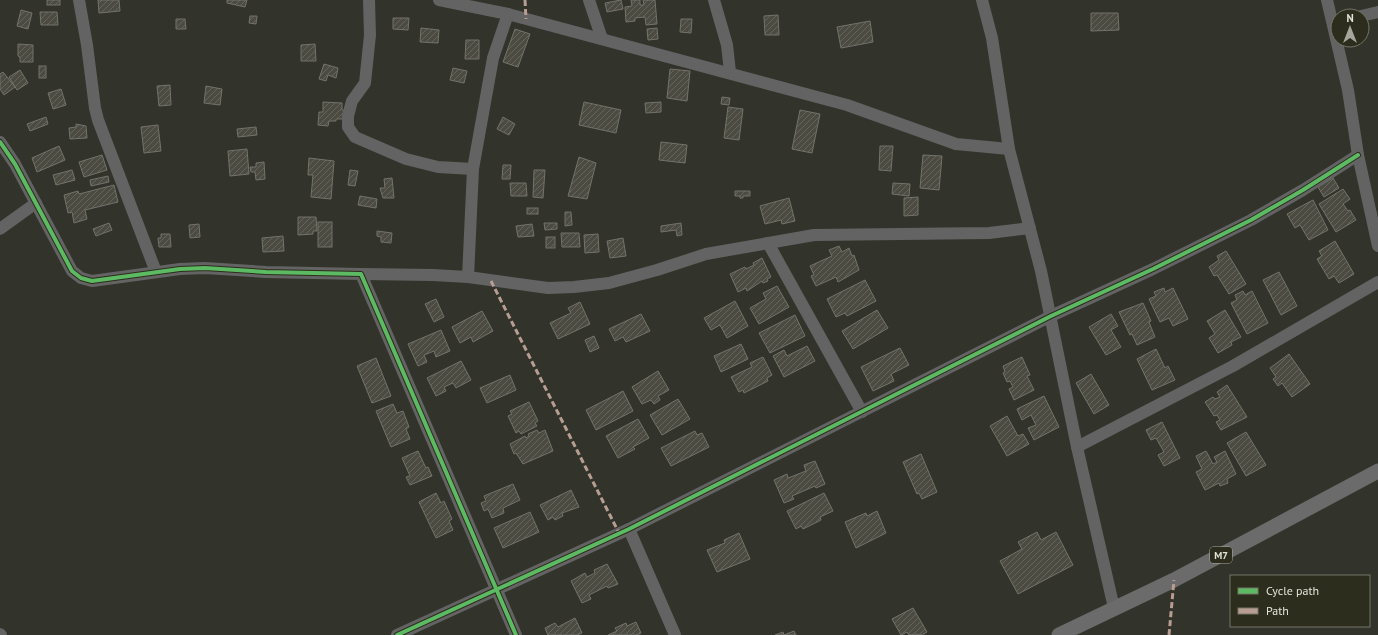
<svg xmlns="http://www.w3.org/2000/svg" width="1378" height="635" font-family="'PT Sans',sans-serif">
<style>
.building{fill:url(#building-hatch);stroke:#73736c}
.lines{fill:none;stroke-linecap:round;stroke-linejoin:round}
.minor{stroke:#636364;stroke-width:12}
.major{stroke:#6b6b6b;stroke-width:15}
.quiet{stroke:#b99d93;stroke-width:3;stroke-dasharray:6 3;stroke-linecap:butt}
.cycleway-casing{stroke:#2c2d1c;stroke-width:6}
.cycleway{stroke:#5cba63;stroke-width:4}
.labels{text-anchor:middle;dominant-baseline:central;stroke-width:4;stroke-linejoin:round;paint-order:stroke}
.shield{fill:#2c2d1c;stroke:#acada0;stroke-width:1}
.shield-label{font-size:10px;font-weight:bold;fill:#e3e4d9}
</style>
<defs>
<pattern id="building-hatch" width="6" height="6" patternUnits="userSpaceOnUse"><rect width="6" height="6" fill="#4b4b41"/><path d="M-1 1l2-2M0 6l6-6M5 7l2-2" fill="none" stroke="#65655c"/></pattern>
</defs>
<rect width="100%" height="100%" fill="#32332a"/>
<g class="building">
<rect x="47" y="0" width="13" height="5"/>
<path d="M98 0H119L120 11 99 13Z"/>
<path d="M227 0H247L245 7 227 3Z"/>
<path d="M621 0 623 9 607 12 605 3Z"/>
<path d="M631 0H640V5H644L643 0H655L657 24 646 25 645 17 635 18V21L626 22 625 7 632 6Z"/>
<path d="M21 10 32 13 28 29 17 26Z"/>
<path d="M40 12H57L58 25H41Z"/>
<path d="M1091 13H1118L1119 30 1091 31Z"/>
<path d="M778 15 779 35H765L764 16Z"/>
<path d="M250 16H257L256 24 249 23Z"/>
<path d="M393 18H409L408 30 393 29Z"/>
<path d="M176 19H185L186 29H176Z"/>
<path d="M681 19H692L691 33 680 32Z"/>
<path d="M870 21 873 42 841 48 837 27Z"/>
<path d="M421 28 439 30 438 43 420 42Z"/>
<path d="M657 28 658 39 648 40 647 29Z"/>
<path d="M515 29 530 34 518 67 503 62Z"/>
<path d="M466 40H479V59H465Z"/>
<path d="M18 44 33 45V62H20V57L18 56Z"/>
<path d="M315 44 316 61H301V45Z"/>
<path d="M324 64 338 68 336 78 328 75 326 81 319 79Z"/>
<rect x="39" y="66" width="7" height="12"/>
<path d="M453 68 467 71 464 83 450 80Z"/>
<path d="M670 69 690 71 687 101 667 98Z"/>
<path d="M20 70 28 83 17 90 9 77Z"/>
<path d="M3 72 15 87 4 95 0 89V74Z"/>
<path d="M170 85 171 105 159 106 157 86Z"/>
<path d="M206 86 222 89 220 105 204 103Z"/>
<path d="M61 89 66 105 53 109 48 93Z"/>
<path d="M722 97 730 98 729 105 721 104Z"/>
<path d="M323 102 342 103V110L346 111 345 119H336V121H329L328 126 318 125 319 112H323Z"/>
<path d="M584 102 621 110 616 133 579 125Z"/>
<path d="M661 102V112L646 113 645 103Z"/>
<path d="M728 107 743 109 739 140 724 138Z"/>
<path d="M800 110 820 114 812 153 792 149Z"/>
<path d="M46 117 48 124 30 131 27 124Z"/>
<path d="M503 117 515 124 509 135 497 129Z"/>
<path d="M76 124 86 126 87 138 70 139 69 128 76 127Z"/>
<path d="M158 125 161 151 144 153 141 127Z"/>
<path d="M256 127 257 135 238 137 237 129Z"/>
<path d="M661 142 687 145 685 163 659 160Z"/>
<path d="M59 146 65 160 37 172 32 158Z"/>
<path d="M880 146H893L891 171 879 170Z"/>
<path d="M247 149 249 174 230 176 228 151Z"/>
<path d="M102 155 107 170 84 177 79 162Z"/>
<path d="M923 155 942 156 939 190 920 188Z"/>
<path d="M579 157 596 163 587 199 568 196Z"/>
<path d="M309 158 334 161 331 199 311 197 313 175H308Z"/>
<path d="M264 162 265 179 256 180 255 172H251L250 167H256V163Z"/>
<path d="M503 165H511L510 179H502Z"/>
<path d="M72 170 75 180 56 185 53 175Z"/>
<path d="M350 170 358 171 355 186 348 185Z"/>
<path d="M534 170H545L543 198 533 197Z"/>
<path d="M108 176 109 182 91 186 90 180Z"/>
<path d="M392 178 394 198H383L380 188H385L384 179Z"/>
<path d="M1333 178 1339 188 1324 197 1318 187Z"/>
<path d="M510 183H526L527 196H511Z"/>
<path d="M893 183 910 184 909 196 892 194Z"/>
<path d="M114 185 118 202 85 210 87 219 74 223 72 212 68 213 64 195 78 191 79 194Z"/>
<path d="M1343 189 1350 199 1343 204 1348 211 1350 210 1356 220 1336 232 1319 204Z"/>
<path d="M735 191H750V196H743V198H740V196H735Z"/>
<path d="M360 196 377 199 376 208 358 205Z"/>
<path d="M918 197V215L904 216V198Z"/>
<path d="M789 198 795 221 782 224 781 220 765 224 760 206Z"/>
<path d="M1313 200 1328 230 1309 240 1300 225 1295 228 1287 214Z"/>
<rect x="527" y="208" width="11" height="6"/>
<path d="M565 212H571L572 225 565 226Z"/>
<path d="M298 217H316L317 231H313V234L298 235Z"/>
<rect x="318" y="222" width="14" height="25"/>
<path d="M109 223 112 230 96 236 93 229Z"/>
<path d="M544 223H557V229L545 230Z"/>
<path d="M681 223 682 235 677 236 676 230 661 232V226Z"/>
<path d="M199 224 200 237 190 238 189 225Z"/>
<path d="M532 224 534 236 518 237 516 226Z"/>
<path d="M377 231 392 233 391 243 381 242V237L377 236Z"/>
<path d="M561 233H579L580 247H562Z"/>
<path d="M161 234H170L171 247H159L158 238H161Z"/>
<path d="M598 234 599 252 585 253 584 235Z"/>
<path d="M283 236 284 251 263 252 262 238Z"/>
<rect x="546" y="237" width="9" height="11"/>
<path d="M623 238 626 256 610 258 607 241Z"/>
<path d="M1335 241 1354 274 1339 283 1334 276 1329 279 1317 259 1322 256 1319 251Z"/>
<path d="M839 246 842 252 849 248 852 256 854 255 859 270 838 282 836 277 816 286 811 276 814 275 810 266 832 256 829 250Z"/>
<path d="M1226 251 1246 284 1229 294 1217 275 1214 276 1209 267 1219 260 1217 256Z"/>
<path d="M762 258 771 277 767 279 768 281 763 283 762 281 747 291 746 288 738 292 730 274 745 267 746 269 754 265 753 263Z"/>
<path d="M1279 272 1297 306 1281 315 1263 280Z"/>
<path d="M865 280 876 301 847 316 845 313 836 317 827 299Z"/>
<path d="M777 286 789 307 759 324 750 308 766 299 763 293Z"/>
<path d="M1164 288 1165 292 1173 288 1188 319 1173 326 1169 318 1160 322 1149 299 1156 296 1154 292Z"/>
<path d="M1243 291 1245 295 1252 291 1268 323 1247 334 1231 303 1237 300 1235 295Z"/>
<path d="M436 299 444 317 434 322 425 304Z"/>
<path d="M735 301 748 326 727 338 720 325 711 330 704 318Z"/>
<path d="M580 302 590 324 558 339 550 323 571 313 568 308Z"/>
<path d="M1143 303 1151 321 1149 322 1155 337 1137 345 1132 334 1130 335 1119 312Z"/>
<path d="M877 310 888 328 853 349 842 331Z"/>
<path d="M1225 310 1241 337 1231 342 1232 345 1218 353 1209 338 1215 334 1207 321Z"/>
<path d="M482 311 493 331 473 342 471 337 460 343 452 327Z"/>
<path d="M641 314 650 331 626 342 623 337 615 341 609 329Z"/>
<path d="M1111 314 1118 326 1111 330 1121 347 1106 355 1089 327Z"/>
<path d="M795 315 805 336 770 353 759 333Z"/>
<path d="M441 330 450 351 436 357 434 351 424 355 427 362 418 366 408 344Z"/>
<path d="M594 336 599 348 590 352 585 340Z"/>
<path d="M741 344 748 359 721 372 714 356Z"/>
<path d="M807 346 815 361 784 377 773 356 784 350 787 356Z"/>
<path d="M900 348 909 365 891 374 894 381 873 391 861 367Z"/>
<path d="M1156 349 1165 368 1168 366 1175 380 1152 390 1137 359Z"/>
<path d="M1289 354 1310 384 1292 397 1282 383 1278 386 1273 379 1276 377 1270 368Z"/>
<path d="M763 357 772 375 767 378 768 381 744 393 743 390 739 392 731 377 752 367 750 363Z"/>
<path d="M1022 357 1030 375 1027 376 1034 390 1014 400 1009 389 1013 387 1010 381 1007 382 1003 373 1005 372 1003 366Z"/>
<path d="M376 358 391 396 372 403 357 366Z"/>
<path d="M461 361 471 380 456 388 453 383 444 387 446 391 436 396 427 378Z"/>
<path d="M658 371 669 390 658 396 660 400 654 404 651 400 642 404 632 387Z"/>
<path d="M1091 374 1109 405 1094 414 1076 383Z"/>
<path d="M510 375 516 390 487 403 480 388Z"/>
<path d="M1227 385 1247 417 1221 430 1216 422 1220 420 1217 415 1214 416 1205 402 1213 397 1215 399 1220 397 1217 392Z"/>
<path d="M623 391 633 411 596 430 586 410Z"/>
<path d="M1044 396 1059 427 1034 440 1028 428 1036 425 1031 415 1022 420 1017 409Z"/>
<path d="M678 399 690 419 662 435 650 415Z"/>
<path d="M529 402 538 421 535 423 537 426 521 434 519 431 516 433 508 416 512 414 510 411Z"/>
<path d="M393 404 397 413 403 411 409 427 406 429 410 439 391 447 376 411Z"/>
<path d="M1007 416 1018 436 1023 434 1029 444 1007 456 990 426Z"/>
<path d="M638 419 649 438 633 447 635 449 618 458 606 436Z"/>
<path d="M1162 422 1180 458 1164 466 1158 455 1164 452 1156 438 1151 440 1146 430Z"/>
<path d="M537 430 539 433 545 430 553 451 523 464 516 453 514 454 510 444 525 436 526 438 529 436 528 434Z"/>
<path d="M695 431 697 435 702 433 709 447 671 466 661 448Z"/>
<path d="M1246 432 1266 465 1246 476 1227 443Z"/>
<path d="M418 451 426 468 428 467 432 476 410 485 406 477 410 476 402 458Z"/>
<path d="M1206 451 1213 464 1217 462 1214 457 1225 451 1236 474 1227 479 1228 483 1220 486 1219 483 1205 490 1196 472 1202 469 1196 456Z"/>
<path d="M921 454 937 492 922 499 919 493 917 494 903 462Z"/>
<path d="M815 461 825 484 816 488 815 486 792 496 794 499 784 503 774 480 787 474 788 478 806 471 804 465Z"/>
<path d="M513 484 520 500 503 508 504 513 492 518 488 509 484 511 481 503 486 501 484 496Z"/>
<path d="M571 490 579 507 562 513 563 516 555 520 553 517 548 520 540 505Z"/>
<path d="M436 493 441 503 444 501 452 519 449 521 453 530 436 538 419 502Z"/>
<path d="M824 493 833 511 820 517 821 520 803 529 801 526 796 529 787 511Z"/>
<path d="M877 511 886 533 856 548 845 522 866 513 867 516Z"/>
<path d="M530 512 539 532 503 548 494 528Z"/>
<path d="M1037 532 1041 540 1056 532 1073 565 1018 594 1000 561 1022 549 1018 542Z"/>
<path d="M739 533 750 559 717 572 707 550 725 543 724 540Z"/>
<path d="M607 564 618 584 608 588 607 586 589 595 591 599 582 603 571 581 585 573 587 577 595 573 594 570Z"/>
<path d="M913 608 927 632 922 635 915 634 909 635 907 632 901 635 892 619Z"/>
<path d="M575 618 582 633 577 635H548L545 628 555 623 558 627Z"/>
<path d="M636 622 641 633 637 635H608L617 631 615 628 626 623 627 626Z"/>
<path d="M794 631 796 635H775L783 632 784 635Z"/>
</g>
<g class="lines">
<g class="minor">
<path d="M79 0 87 45 95 108 98 120 156 272"/>
<path d="M369 0 370 35 365 83 352 101 348 116V127L355 137 406 159 438 167 473 169"/>
<path d="M439 0 508 14 847 105 956 144 1009 149"/>
<path d="M589 0 602 39"/>
<path d="M714 0 727 45 730 72"/>
<path d="M982 0 992 38 1009 149 1041 271 1077 447 1114 608"/>
<path d="M1327 0 1348 90 1358 155 1378 246"/>
<path d="M1361 16 1378 12"/>
<path d="M0 142 15 164 72 271 81 278 92 281 180 269 205 268 266 272 361 274 516 635"/>
<path d="M0 229 36 203"/>
<path d="M768 243 862 412"/>
<path d="M361 274 433 275 468 277 548 288 574 287 609 283 657 270 706 254 814 235 989 233 1030 228"/>
<path d="M468 277 473 169 493 58 508 14"/>
<path d="M1077 447 1233 366 1378 282"/>
<path d="M629 529 675 635"/>
<path d="M0 634 1 635"/>
<path d="M397 635 629 529 1051 316 1153 269 1251 220 1303 190 1358 155"/>
</g>
<path class="major" d="M1059 635 1174 580 1378 471"/>
<g class="quiet">
<path d="M525 0 526 19"/>
<path d="M491 281 619 533"/>
<path d="M1169 635 1174 580"/>
</g>
<defs>
<g id="cycleway">
<path d="M0 142 15 164 72 271 81 278 92 281 180 269 205 268 266 272 361 274 516 635"/>
<path d="M397 635 629 529 1051 316 1153 269 1251 220 1303 190 1358 155"/>
</g>
</defs>
<use href="#cycleway" class="cycleway-casing"/>
<use href="#cycleway" class="cycleway"/>
</g>
<g class="labels">
<rect class="shield" x="1210" y="547" width="22" height="16" rx="3"/>
<g class="shield-label">
<text x="1221" y="555">M7</text>
</g>
</g>
<rect x="1230" y="575" width="140" height="52" fill="#2c2d1c" stroke="#757668"/>
<rect x="1238" y="588" width="20" height="6" fill="#5cba63" stroke="#757668"/>
<text x="1266" y="595" font-size="12" fill="#e3e4d9">Cycle path</text>
<rect x="1238" y="608" width="20" height="6" fill="#b99d93" stroke="#757668"/>
<text x="1266" y="615" font-size="12" fill="#e3e4d9">Path</text>
<g transform="translate(1350 28)"><circle r="19" fill="#2c2d1c" stroke="#757668"/>
<path d="M0-3L7 15L0 10L-7 15Z" fill="#a5a69c"/>
<text y="-6" font-size="11" font-weight="bold" text-anchor="middle" fill="#e3e4d9">N</text>
</g>
</svg>
